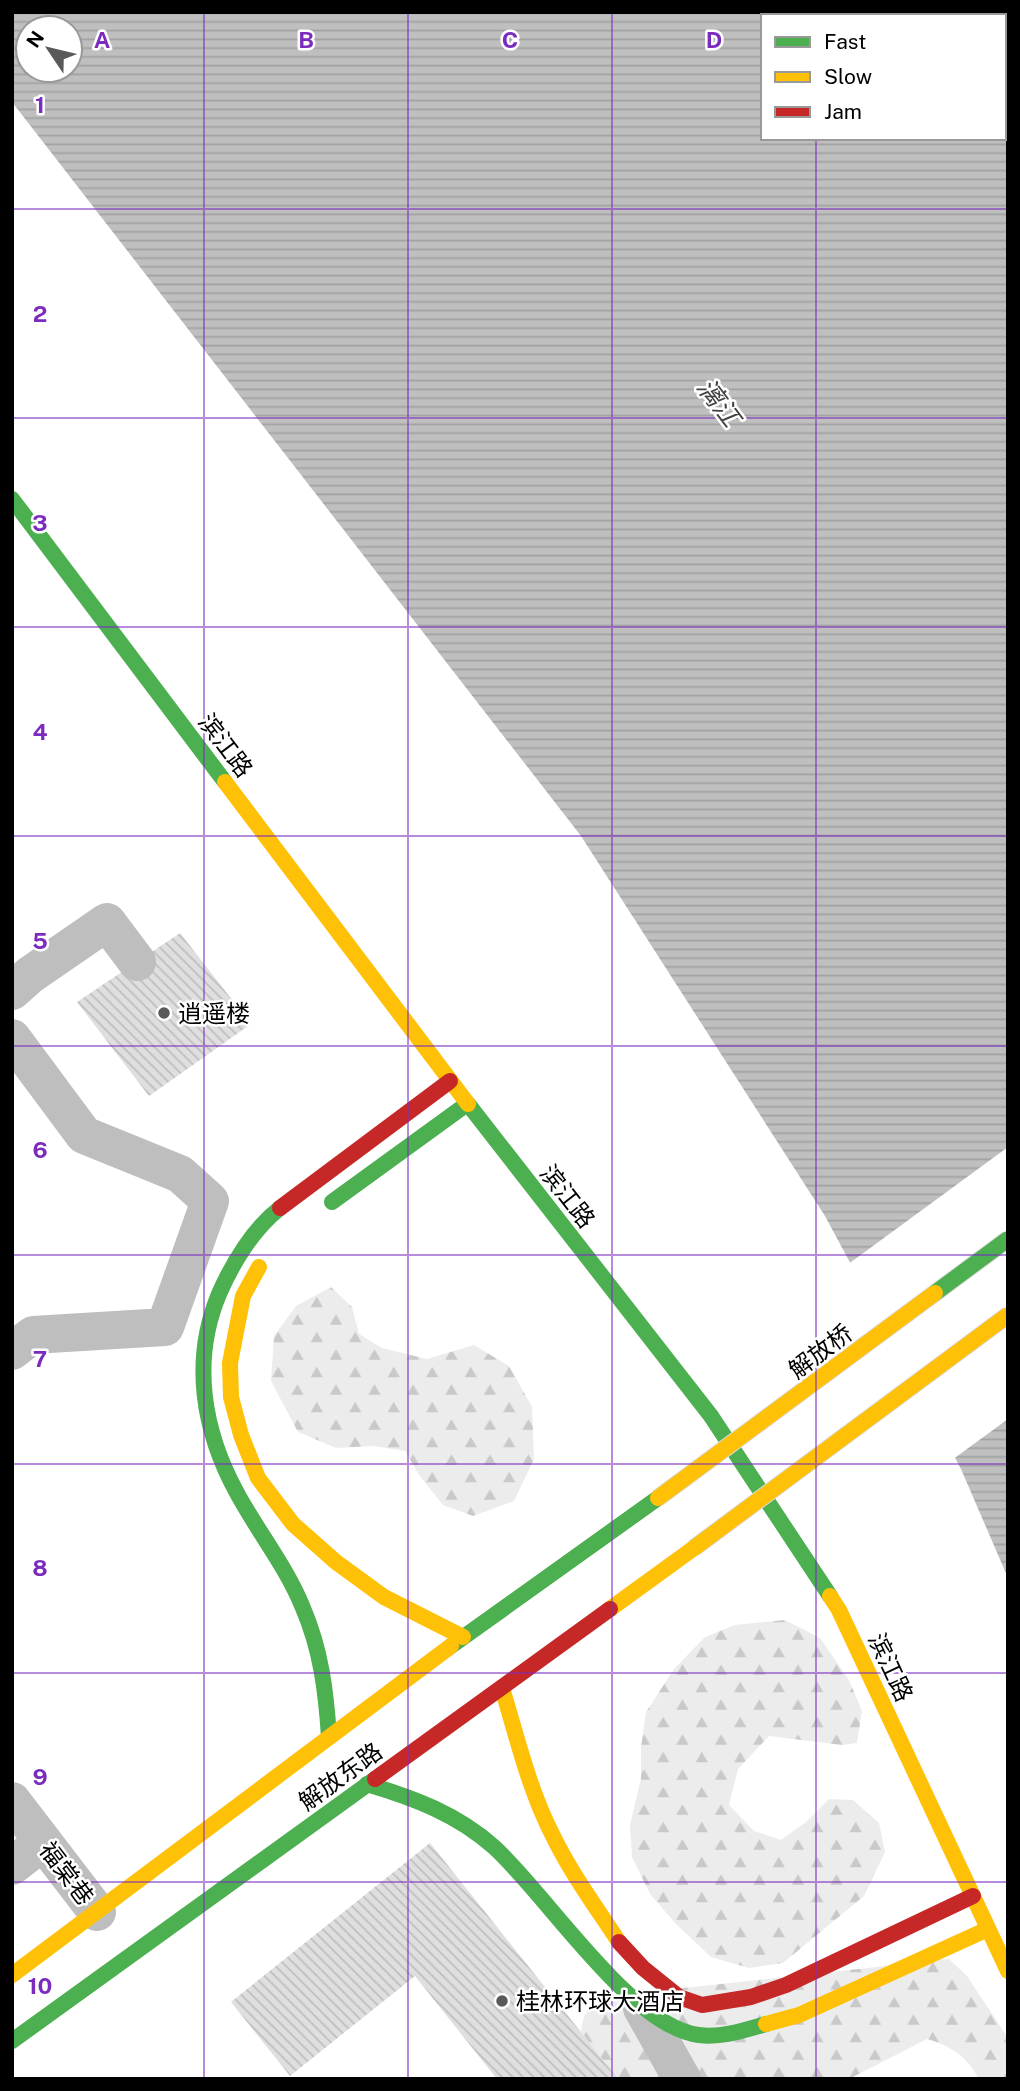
<svg xmlns="http://www.w3.org/2000/svg" width="1020" height="2091" font-family="'Public Sans','Noto Sans SC',sans-serif">
<style>
.forest{fill:url(#forest-firs)}
.water{fill:url(#water-rules);fill-rule:evenodd}
.pier{fill:#fff}
.building{fill:url(#building-back-hatch)}
.lines{fill:none;stroke-linecap:round;stroke-linejoin:round}
.street{stroke:#bebebe;stroke-width:38}
.fast{stroke:#4caf50;stroke-width:16}
.slow{stroke:#ffc107;stroke-width:16}
.jam{stroke:#c62828;stroke-width:16}
.fast-bridge-casing{stroke:#dbdbdb;stroke-width:18;stroke-linecap:butt}
.slow-bridge-casing{stroke:#dbdbdb;stroke-width:18;stroke-linecap:butt}
.fast-bridge{stroke:#4caf50;stroke-width:16}
.slow-bridge{stroke:#ffc107;stroke-width:16}
.grid{fill:none;stroke:#7b2cbf;stroke-width:2;stroke-opacity:0.55}
.poi-dot{fill:#595959;stroke:#fff;stroke-width:2.5}
.labels{text-anchor:middle;dominant-baseline:central;stroke-width:5;stroke-linejoin:round;paint-order:stroke}
.street-label{font-size:24px;fill:#000;stroke:#fff}
.poi-label{font-size:24px;fill:#000;stroke:#fff;text-anchor:start}
.water-label{font-size:26px;font-style:italic;fill:#444;stroke:#fff}
.grid-label{font-size:23px;text-anchor:middle;font-weight:bold;fill:#7b2cbf;stroke:#fff;stroke-width:5;stroke-linejoin:round;paint-order:stroke}
</style>
<defs>
<pattern id="forest-firs" width="22" height="20" patternUnits="userSpaceOnUse" patternTransform="scale(1.75)"><rect width="22" height="20" fill="#ececec"/><path d="M5 1l3.5 6h-7zM16 11l3.5 6h-7z" fill="#c9c9c9"/></pattern>
<pattern id="water-rules" width="6" height="5" patternUnits="userSpaceOnUse" patternTransform="scale(1.75)"><rect width="6" height="5" fill="#bfbfbf"/><path d="M0 2.5h6" fill="none" stroke="#a2a2a2"/></pattern>
<pattern id="building-back-hatch" width="6" height="6" patternUnits="userSpaceOnUse" patternTransform="scale(1.75)"><rect width="6" height="6" fill="#dfdfdf"/><path d="M-1 5l2 2M0 0l6 6M5-1l2 2" fill="none" stroke="#bebebe"/></pattern>
</defs>
<rect width="100%" height="100%" fill="#fff"/>
<g class="forest">
<path d="M331 1287 352 1307 359 1334 382 1348 427 1359 474 1345 509 1366 532 1407 534 1459 514 1501 473 1516 443 1505 419 1475 405 1451 374 1446 336 1448 298 1432 271 1381 274 1336 296 1306Z"/>
<path d="M785 1620 820 1638 849 1680 862 1711 857 1743 842 1745 769 1736 738 1769 729 1805 754 1831 781 1840 806 1822 829 1799 853 1800 879 1823 885 1852 864 1896 783 1963 749 1968 711 1957 676 1924 650 1894 632 1857 630 1825 641 1778V1747L646 1712 674 1669 705 1637 735 1625Z"/>
<path d="M949 1959 967 1976 1008 2038V2079H979C968 2057 951 2046 927 2039L849 2079H618L581 2032C583 2015 588 2008 601 1997Z"/>
</g>
<path class="water" d="M12 12H976L980 16H763V138H1004V40L1008 43V1578L961 1469 825 1216 581 836 12 102ZM28 28H70V70H28Z"/>
<path class="pier" d="M1008 1147V1419L952 1460 847 1265Z"/>
<g class="building">
<path d="M180 933 251 1024 149 1096 77 1002Z"/>
<path d="M430 1843 581 2032 618 2079H497L415 1976 290 2076 231 2002Z"/>
</g>
<g class="lines">
<g class="street">
<path d="M12 991 30 975 107 922 137 962"/>
<path d="M12 1038 84 1135 180 1174 210 1201 165 1327 33 1335 12 1351"/>
<path d="M12 1801 97 1912"/>
<path d="M12 1866 43 1842"/>
<path d="M642 2008 682 2079"/>
</g>
<g class="fast">
<path d="M12 499 225 782"/>
<path d="M468 1104 711 1416 830 1596"/>
<path d="M332 1202 467 1104"/>
<path d="M280 1208C253 1229 232 1264 219 1294 191 1361 203 1431 237 1493 258 1532 286 1566 303 1608 321 1650 326 1691 329 1737"/>
<path d="M451 1646 658 1498"/>
<path d="M367 1784C414 1798 457 1814 494 1847 547 1895 631 2027 699 2035 722 2038 745 2030 766 2024"/>
<path d="M12 2041 375 1779"/>
</g>
<g class="slow">
<path d="M225 782 468 1104"/>
<path d="M259 1267 243 1296 230 1363 231 1397 241 1435 258 1478 293 1524 336 1562 384 1597 463 1637"/>
<path d="M830 1596 839 1610 1008 1971"/>
<path d="M610 1609 694 1548"/>
<path d="M502 1688C517 1737 529 1790 553 1836 571 1873 596 1907 619 1942"/>
<path d="M12 1975 451 1646"/>
<path d="M766 2024 799 2015 988 1929"/>
</g>
<g class="jam">
<path d="M280 1208 450 1081"/>
<path d="M375 1779 610 1609"/>
<path d="M619 1942 643 1968 679 1997 702 2005 751 1997 786 1985 973 1896"/>
</g>
<defs>
<path id="fast-bridge" d="M935 1293 1008 1239"/>
<g id="slow-bridge">
<path d="M658 1498 935 1293"/>
<path d="M694 1548 1008 1315"/>
</g>
</defs>
<use href="#fast-bridge" class="fast-bridge-casing"/>
<use href="#slow-bridge" class="slow-bridge-casing"/>
<use href="#fast-bridge" class="fast-bridge"/>
<use href="#slow-bridge" class="slow-bridge"/>
</g>
<path class="grid" d="M204 12V2079M408 12V2079M612 12V2079M816 12V16M816 138V2079M12 209H1008M12 418H1008M12 627H1008M12 836H1008M12 1046H1008M12 1255H1008M12 1464H1008M12 1673H1008M12 1882H1008"/>
<g class="poi-dot">
<circle cx="164" cy="1013" r="7"/>
<circle cx="502" cy="2001" r="7"/>
</g>
<g class="labels">
<g class="street-label">
<text transform="translate(226 745) rotate(53)">滨江路</text>
<text transform="translate(568 1196) rotate(52)">滨江路</text>
<text transform="translate(820 1351) rotate(-37)">解放桥</text>
<text transform="translate(891 1667) rotate(65)">滨江路</text>
<text transform="translate(340 1776) rotate(-36)">解放东路</text>
<text transform="translate(67 1873) rotate(53)">福棠巷</text>
</g>
<g class="poi-label">
<text x="178" y="1013">逍遥楼</text>
<text x="516" y="2001">桂林环球大酒店</text>
</g>
<g class="water-label">
<text transform="translate(719 402) rotate(53)">漓江</text>
</g>
</g>
<g class="grid-label">
<text x="102" y="48">A</text>
<text x="306" y="48">B</text>
<text x="510" y="48">C</text>
<text x="714" y="48">D</text>
<text x="40" y="113">1</text>
<text x="40" y="322">2</text>
<text x="40" y="531">3</text>
<text x="40" y="740">4</text>
<text x="40" y="949">5</text>
<text x="40" y="1158">6</text>
<text x="40" y="1367">7</text>
<text x="40" y="1576">8</text>
<text x="40" y="1785">9</text>
<text x="40" y="1994">10</text>
</g>
<rect width="1020" height="2091" fill="none" stroke="#000000" stroke-width="28"/>
<rect x="761" y="14" width="245" height="126" fill="#ffffff" stroke="#999999" stroke-width="2"/>
<rect x="775" y="37" width="35" height="10" fill="#4caf50" stroke="#999999" stroke-width="2"/>
<text x="824" y="49" font-size="21" fill="#000000">Fast</text>
<rect x="775" y="72" width="35" height="10" fill="#ffc107" stroke="#999999" stroke-width="2"/>
<text x="824" y="84" font-size="21" fill="#000000">Slow</text>
<rect x="775" y="107" width="35" height="10" fill="#c62828" stroke="#999999" stroke-width="2"/>
<text x="824" y="119" font-size="21" fill="#000000">Jam</text>
<g transform="translate(49 49) rotate(305)"><circle r="33" fill="#ffffff" stroke="#999999" stroke-width="2"/>
<path d="M0-5L12 26L0 18L-12 26Z" fill="#595959"/>
<text y="-10" font-size="19" font-weight="bold" text-anchor="middle" fill="#000000">N</text>
</g>
</svg>
